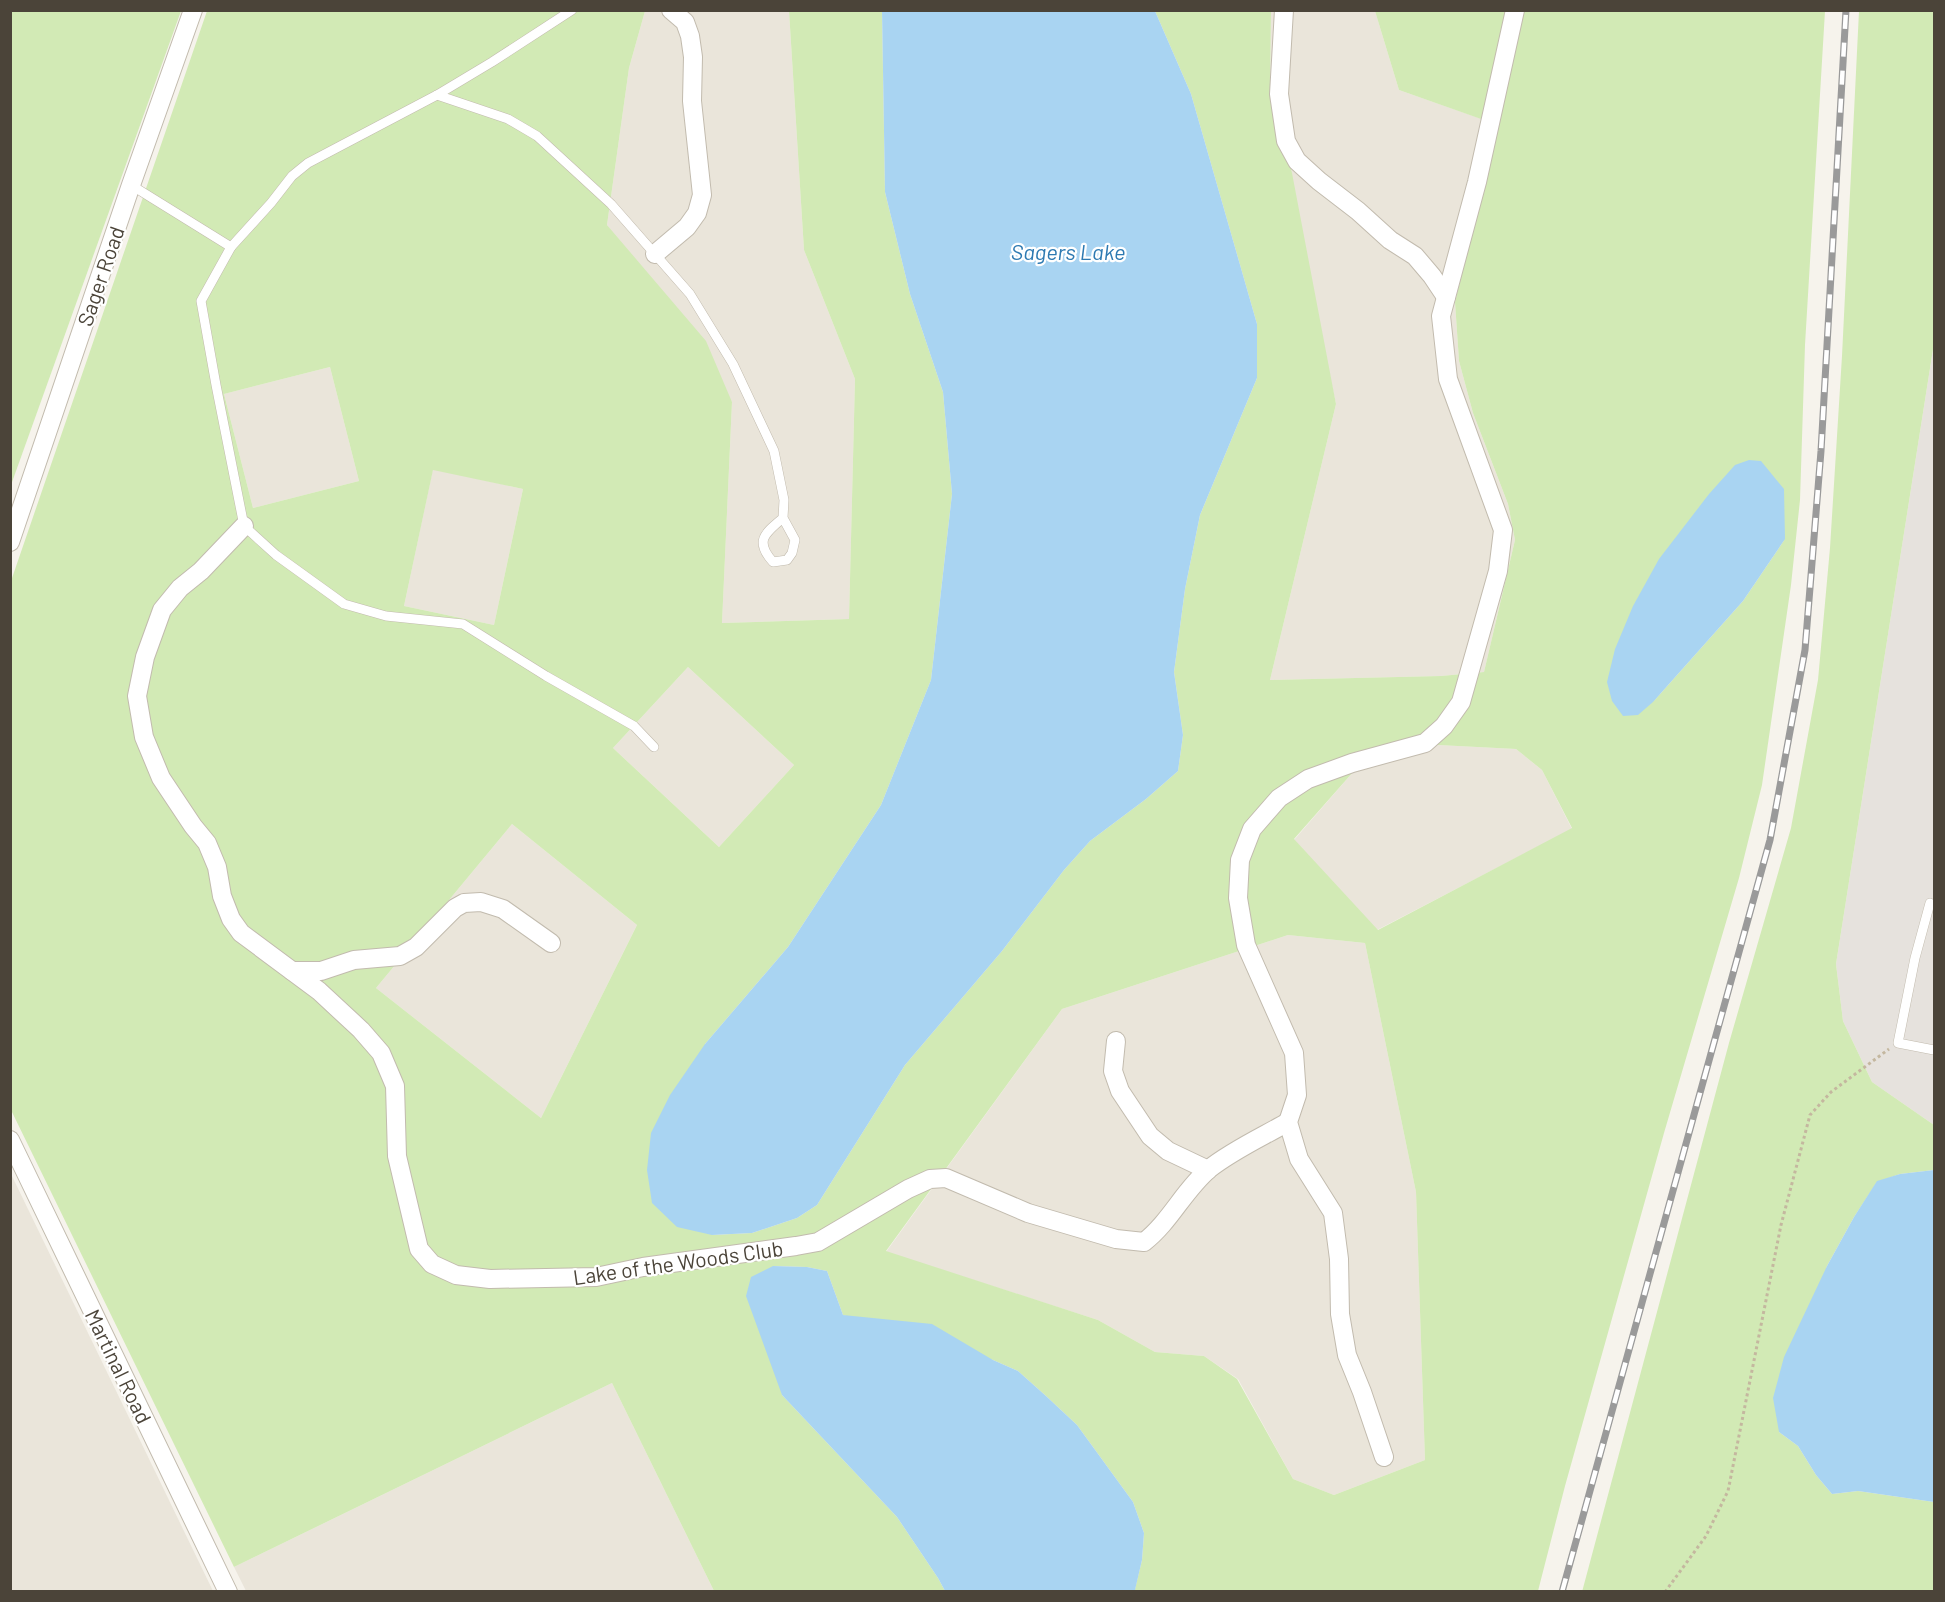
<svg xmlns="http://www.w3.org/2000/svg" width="1945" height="1602" font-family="Barlow,sans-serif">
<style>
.residential{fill:#eae5da}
.industrial{fill:#e6e2dd}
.green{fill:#d2eab5;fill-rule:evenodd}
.water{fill:#a9d4f2}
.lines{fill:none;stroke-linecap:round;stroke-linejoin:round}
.service-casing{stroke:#c2bbae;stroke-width:10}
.minor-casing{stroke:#c2bbae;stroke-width:20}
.path{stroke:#c4b79f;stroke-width:3;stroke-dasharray:3 3;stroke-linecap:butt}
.service{stroke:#fff;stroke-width:9}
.minor{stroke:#fff;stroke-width:18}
.rail-casing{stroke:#9a9a9a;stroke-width:7}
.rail{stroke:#fff;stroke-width:4.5;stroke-dasharray:14;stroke-linecap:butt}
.labels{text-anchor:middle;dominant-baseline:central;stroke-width:4.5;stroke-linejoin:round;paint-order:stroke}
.street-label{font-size:21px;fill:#4b4439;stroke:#fff}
.water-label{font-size:22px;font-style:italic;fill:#2e7ab2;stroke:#fff}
</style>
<rect width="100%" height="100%" fill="#f6f3ec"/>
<g class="residential">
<path d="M645 11H789L804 250 855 379 849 619 722 623 732 402 607 225 629 68Z"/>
<path d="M1271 11H1375L1399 90 1499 125 1455 302 1459 361 1473 413 1508 504 1515 540 1484 672 1441 676 1270 680 1336 404 1270 93Z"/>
<path d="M330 367 359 481 253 508 224 394Z"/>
<path d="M433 469 523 489 494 625 404 606Z"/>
<path d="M688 667 794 765 719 847 613 748Z"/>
<path d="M1438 745 1516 749 1542 770 1572 829 1377 930 1294 840 1354 771Z"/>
<path d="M512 824 637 925 541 1118 376 988Z"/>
<path d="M1288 935 1365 943 1416 1192 1425 1460 1334 1495 1293 1479 1238 1379 1204 1356 1155 1352 1098 1320 886 1252 1062 1009Z"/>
<path d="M10 1174H11L213 1591H11Z"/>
<path d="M612 1383 714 1591H246L234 1567Z"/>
</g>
<path class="industrial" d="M1934 343V1125L1872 1082 1843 1021 1836 964Z"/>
<g class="green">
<path d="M11 10 181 11 11 485 10 11Z"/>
<path d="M207 11H645L629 68 607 225 706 341 732 402 722 623 849 619 855 379 804 250 789 11H882L885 192 910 294 943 392 952 494 931 680 881 805 788 947 705 1044 712 1235 752 1233 797 1218 817 1205 905 1065 1002 951 1064 870 1090 841 1146 799 1178 771 1183 735 1174 672 1185 589 1200 515 1257 378V324L1191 94 1155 11H1271L1270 93 1292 173 1336 404 1270 680 1441 676 1484 672 1515 540 1508 504 1473 413 1459 361 1455 302 1498 125 1399 90 1375 11H1825L1805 345 1800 500 1791 585 1762 785 1739 878 1664 1133 1565 1486 1538 1591H1131L1135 1589 1142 1560 1144 1533 1133 1502 1077 1425 1046 1396 1018 1371 993 1360 843 1315 827 1271 807 1267 773 1266 782 1395 897 1517 938 1578 945 1591H714L612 1383 234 1567 11 1110V581ZM330 367 359 481 253 508 224 394ZM433 470 523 489 494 625 404 606ZM1785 539 1743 601 1653 702ZM688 667 794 765 719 847 613 748ZM1438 745 1516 749 1542 770 1572 828 1378 930 1294 839 1354 771ZM512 824 637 925 541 1118 376 988ZM1288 935 1365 943 1416 1192 1425 1460 1334 1495 1293 1479 1237 1379 1204 1356 1155 1352 1098 1320 886 1251 1062 1009Z"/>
<path d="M1859 11H1934V343L1836 964 1843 1021 1872 1082 1934 1125V1170L1900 1174 1877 1182 1854 1217 1827 1266 1779 1432 1798 1446 1816 1475 1832 1494 1858 1491 1934 1502V1591L1582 1592 1729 1043 1791 828 1818 680 1830 548 1842 356Z"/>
</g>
<g class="water">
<path d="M882 11H1155L1191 94 1257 324V378L1200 515 1185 589 1174 672 1183 735 1178 771 1146 799 1090 841 1064 870 1002 951 905 1065 817 1205 797 1218 752 1233 712 1235 677 1227 652 1203 647 1170 651 1133 670 1095 705 1044 788 947 881 805 931 680 952 494 943 392 910 294 885 192Z"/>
<path d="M1749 460 1761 461 1784 489 1785 539 1743 601 1653 702 1638 715 1623 716 1612 701 1607 682 1615 649 1633 606 1659 559 1709 494 1735 465Z"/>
<path d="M1934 1170V1502L1858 1491 1832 1494 1816 1475 1798 1446 1779 1432 1773 1398 1784 1357 1827 1266 1854 1217 1877 1181 1900 1174Z"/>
<path d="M773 1266 807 1267 827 1271 843 1315 932 1324 993 1360 1018 1371 1046 1396 1077 1425 1133 1502 1144 1533 1142 1560 1135 1590 1131 1592 945 1591 938 1578 897 1517 782 1395 746 1296 751 1277Z"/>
</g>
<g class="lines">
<defs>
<g id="service">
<path d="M437 95 508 119 537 136 611 204 690 294 733 364 774 451 784 500 783 518 795 540 792 553 787 560 773 562C754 541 765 533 783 518"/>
<path d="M131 185 231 247 201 301 216 385 244 526 276 555 344 604 386 616 463 624 546 676 634 726 654 747"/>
<path d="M231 247 271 203 292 176 308 163 437 95 492 62 572 10"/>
<path d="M1930 903 1915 958 1898 1043 1934 1050"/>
</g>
<g id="minor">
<path d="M1284 10 1279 94 1286 141 1297 161 1319 181 1358 211 1390 240 1415 256 1432 276 1446 297"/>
<path d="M655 254 687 227 697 213 702 195 692 101 693 57 690 36 685 22 671 10"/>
<path d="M244 526 201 571 180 588 162 610 145 657 137 696 144 737 161 778 193 826 207 843 217 867 222 896 231 919 241 933 319 991 361 1030 381 1053 395 1086 397 1156 419 1249 432 1264 456 1275 490 1279 596 1277 643 1267 796 1246 818 1242 908 1189 930 1179 946 1178 1028 1213 1116 1239 1144 1242C1170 1222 1184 1190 1209 1169 1233 1150 1262 1137 1288 1122"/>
<path d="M10 542 131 185 193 10"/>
<path d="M292 971H321L354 960 400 956 416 947 455 908 464 903 481 902 503 909 551 943"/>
<path d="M1116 1041 1113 1071 1120 1091 1150 1136 1168 1151 1208 1170"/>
<path d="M10 1140 228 1592"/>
<path d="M1384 1457 1362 1392 1347 1355 1340 1314 1339 1259 1333 1213 1299 1159 1288 1122 1297 1095 1294 1053 1246 945 1238 898 1240 860 1252 829 1279 798 1308 779 1352 763 1425 743 1444 726 1461 702 1498 571 1503 530 1448 379 1441 316 1477 182 1515 10"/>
</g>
</defs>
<use href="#service" class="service-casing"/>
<use href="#minor" class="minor-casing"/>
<path class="path" d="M1665 1592 1706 1536 1728 1491 1781 1225 1810 1115 1831 1092 1889 1049"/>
<use href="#service" class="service"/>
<use href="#minor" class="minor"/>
<defs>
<path id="rail" d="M1562 1592 1770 840 1805 650 1821 451 1846 10"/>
</defs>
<use href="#rail" class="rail-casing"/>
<use href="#rail" class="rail"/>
</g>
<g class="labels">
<g class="street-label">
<text transform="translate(100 276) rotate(-71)">Sager Road</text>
<text transform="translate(678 1262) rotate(-8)">Lake of the Woods Club</text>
<text transform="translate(119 1366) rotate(64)">Martinal Road</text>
</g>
<g class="water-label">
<text x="1068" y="251">Sagers Lake</text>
</g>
</g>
<rect width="1945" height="1602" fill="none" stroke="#4b4439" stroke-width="24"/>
</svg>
